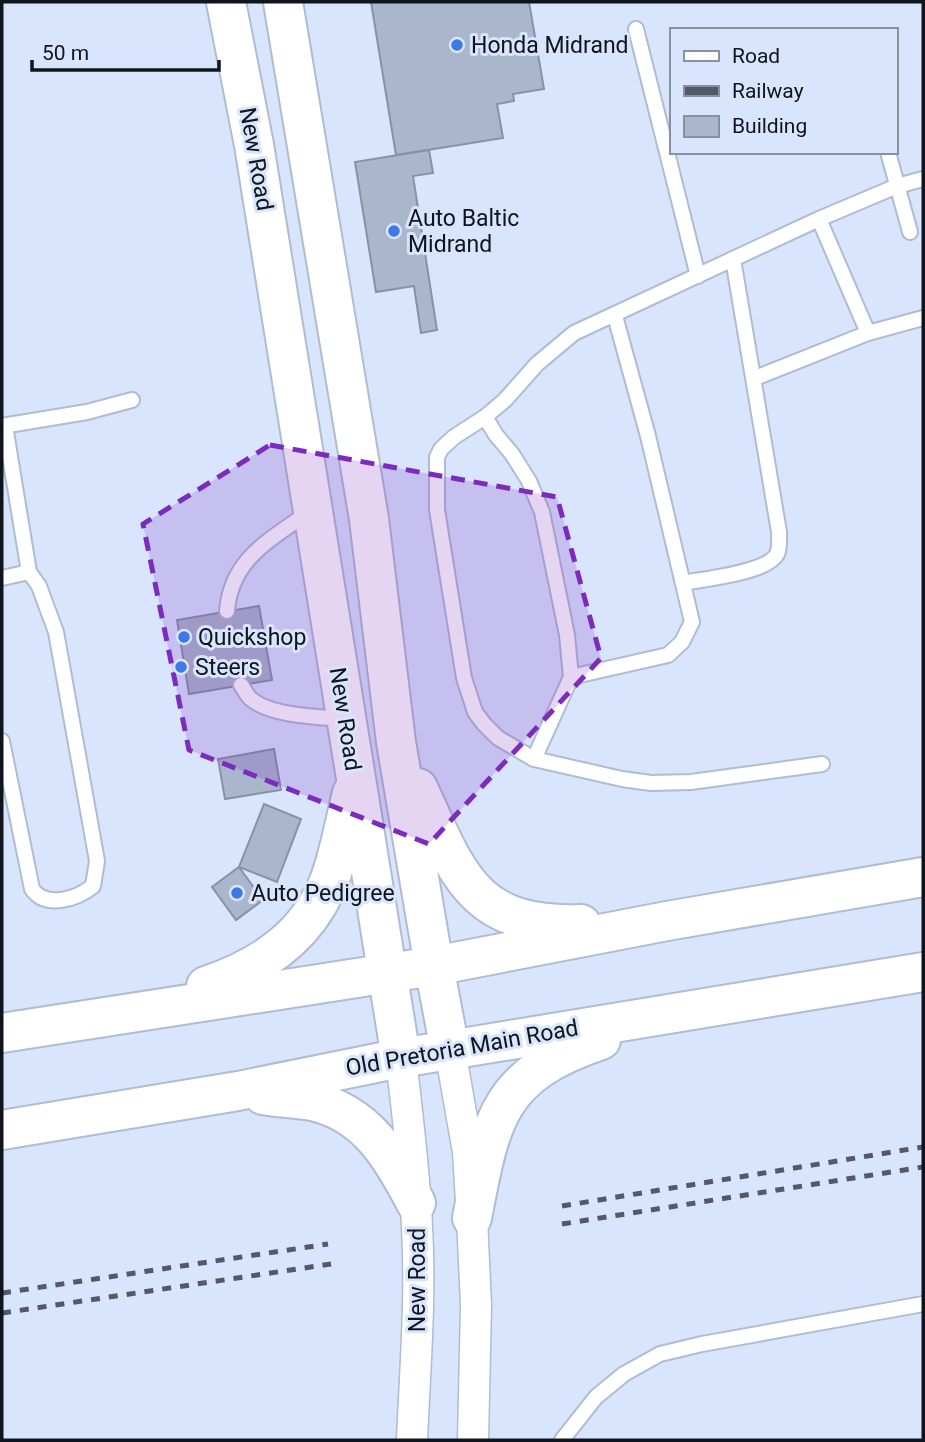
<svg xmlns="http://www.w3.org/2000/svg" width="925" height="1442" font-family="Roboto,sans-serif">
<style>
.building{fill:#a9b6cc;stroke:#8692a7;stroke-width:2}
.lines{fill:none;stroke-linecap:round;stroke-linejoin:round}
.lane-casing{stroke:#afbcd2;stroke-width:18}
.street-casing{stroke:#afbcd2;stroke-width:33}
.secondary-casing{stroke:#afbcd2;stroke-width:42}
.lane{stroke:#fff;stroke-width:14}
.street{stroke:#fff;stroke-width:30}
.secondary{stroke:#fff;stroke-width:38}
.rail{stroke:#535a67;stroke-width:5;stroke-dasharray:9 9;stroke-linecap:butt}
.marked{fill:#7b2cbf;fill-opacity:0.2;stroke:#7b2cbf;stroke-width:5;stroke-dasharray:14 9;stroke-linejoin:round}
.poi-dot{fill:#3e79e9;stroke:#d8e5fc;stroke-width:2.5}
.labels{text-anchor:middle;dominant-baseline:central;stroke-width:6;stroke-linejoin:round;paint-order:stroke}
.poi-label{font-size:23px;fill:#10141c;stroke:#d8e5fc;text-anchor:start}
.street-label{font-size:23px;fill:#10141c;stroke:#d8e5fc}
</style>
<rect width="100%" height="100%" fill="#d8e5fc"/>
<g class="building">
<path d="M371 2H529L544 89 513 94 514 101 497 104 503 138 396 155Z"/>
<path d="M429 150 433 173 413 176 437 330 421 333 414 286 376 292 355 162Z"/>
<path d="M259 606 272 680 189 694 177 620Z"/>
<path d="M274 749 281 790 225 799 218 759Z"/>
<path d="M264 804 301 819 277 882 239 867Z"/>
<path d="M239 867 263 900 236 920 212 887Z"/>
</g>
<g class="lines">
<defs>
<g id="lane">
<path d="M636 29 698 276"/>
<path d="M888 152 910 232"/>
<path d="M819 219 868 333"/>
<path d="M755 378 868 333 923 318"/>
<path d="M485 417 496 435 512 454 529 481 542 512 567 635 571 677 534 759"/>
<path d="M2 426 87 412 132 400"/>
<path d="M2 578 29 572"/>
<path d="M683 583C703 579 767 573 777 554 780 548 779 539 779 532L733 259"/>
<path d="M227 611C231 559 270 540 309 512"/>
<path d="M571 677 668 655 682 642 692 622 648 436 615 316"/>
<path d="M241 685C244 689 247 696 251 699 271 716 318 717 344 719"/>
<path d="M2 741 32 889C46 909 77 899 93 886L97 861 56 632 39 586 29 572 5 426"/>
<path d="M822 764 691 782 651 783 622 779 534 759 498 738 484 724 475 712 464 678 437 510V457L441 449 454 437 485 417 505 400 537 364 574 333 819 219 897 186 923 179"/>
<path d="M562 1440 596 1397 624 1374 660 1354 702 1344 923 1304"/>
</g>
<g id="street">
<path d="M450 1050 468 1152 472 1218 476 1305 473 1440"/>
<path d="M401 1058C407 1114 415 1171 417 1227 421 1299 415 1369 412 1440"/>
</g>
<g id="secondary">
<path d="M226 2 254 145 401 1058"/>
<path d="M283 2 369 519 396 742 434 966 450 1050"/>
<path d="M418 788C458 874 472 928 581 924"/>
<path d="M206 986C263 967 310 935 331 876 340 850 345 821 352 793"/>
<path d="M2 1033 434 966 667 921 923 877"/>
<path d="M263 1095C279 1098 296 1098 312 1101 367 1113 392 1157 416 1203"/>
<path d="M2 1130 238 1091 401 1058 923 972"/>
<path d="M472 1218C491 1119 497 1075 601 1040"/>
</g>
</defs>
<use href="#lane" class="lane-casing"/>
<use href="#street" class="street-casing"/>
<use href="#secondary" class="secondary-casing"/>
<use href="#lane" class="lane"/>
<use href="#street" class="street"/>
<use href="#secondary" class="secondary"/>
<g class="rail">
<path d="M562 1206 923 1147"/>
<path d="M562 1224 923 1167"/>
<path d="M2 1293 328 1244"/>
<path d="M2 1313 331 1264"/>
</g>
</g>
<path class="marked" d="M270 445 557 497 601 658 429 844 189 750 143 524Z"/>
<g class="poi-dot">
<circle cx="457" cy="45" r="7"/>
<circle cx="394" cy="231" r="7"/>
<circle cx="184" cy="637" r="7"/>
<circle cx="181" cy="667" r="7"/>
<circle cx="237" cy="893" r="7"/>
</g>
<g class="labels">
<g class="poi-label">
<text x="471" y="45">Honda Midrand</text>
<text x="408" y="218">Auto Baltic<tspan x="408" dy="26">Midrand</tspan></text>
<text x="198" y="637">Quickshop</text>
<text x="195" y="667">Steers</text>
<text x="251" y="893">Auto Pedigree</text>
</g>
<g class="street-label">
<text transform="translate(256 159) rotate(80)">New Road</text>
<text transform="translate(345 719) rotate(81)">New Road</text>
<text transform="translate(462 1048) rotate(-10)">Old Pretoria Main Road</text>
<text transform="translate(417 1280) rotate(-90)">New Road</text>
</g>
</g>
<rect width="925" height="1442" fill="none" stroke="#10141c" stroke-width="7"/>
<rect x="670" y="28" width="228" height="126" fill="#d8e5fc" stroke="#8891a2" stroke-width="2"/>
<rect x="684" y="51" width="35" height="10" fill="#ffffff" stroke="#8891a2" stroke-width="2"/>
<text x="732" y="63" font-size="21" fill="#10141c">Road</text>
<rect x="684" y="86" width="35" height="10" fill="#535a67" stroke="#8891a2" stroke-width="2"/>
<text x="732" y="98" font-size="21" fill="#10141c">Railway</text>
<rect x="684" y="116" width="35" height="21" fill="#a9b6cc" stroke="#8891a2" stroke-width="2"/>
<text x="732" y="133" font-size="21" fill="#10141c">Building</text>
<path d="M32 60v10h187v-10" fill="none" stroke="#10141c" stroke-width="3.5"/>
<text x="42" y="60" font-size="21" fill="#10141c" stroke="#d8e5fc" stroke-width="5" paint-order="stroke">50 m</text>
</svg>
